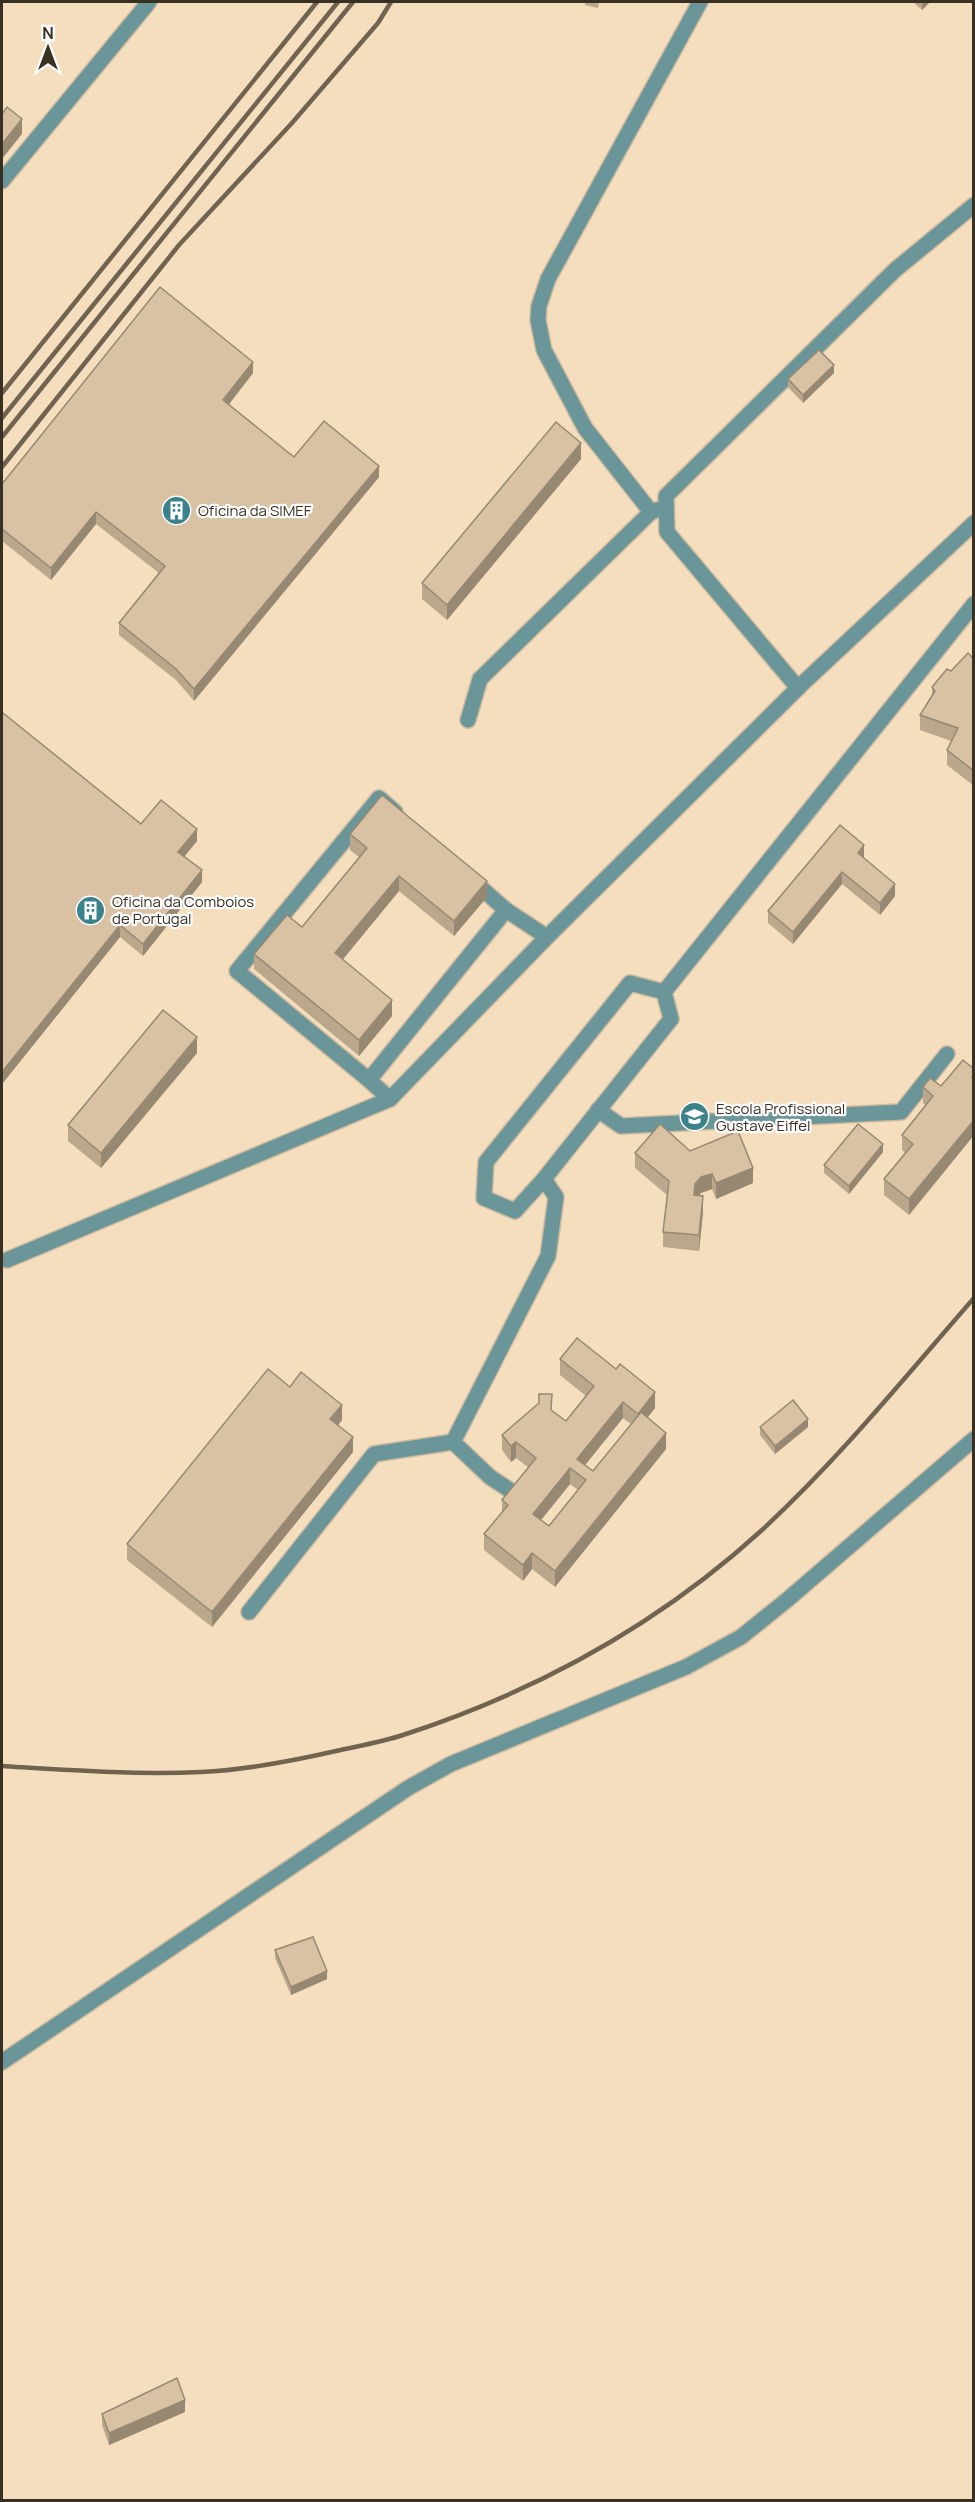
<svg xmlns="http://www.w3.org/2000/svg" width="975" height="2502" font-family="Manrope,sans-serif">
<style>
.lines{fill:none;stroke-linecap:round;stroke-linejoin:round}
.minor-casing{stroke:#cfbb9f;stroke-width:18}
.minor{stroke:#6a969a;stroke-width:15}
.rail{stroke:#706451;stroke-width:4.5}
.wall{fill:#baa78c;fill-rule:evenodd}
.shaded-wall{fill:#978872}
.building{fill:#d8c2a3;stroke:#978872;stroke-width:1.5;fill-rule:evenodd}
.labels{text-anchor:middle;dominant-baseline:central;stroke-width:4.5;stroke-linejoin:round;paint-order:stroke}
.poi-label{font-size:15px;fill:#383023;stroke:#fff;text-anchor:start}
</style>
<rect width="100%" height="100%" fill="#f5debe"/>
<g class="lines">
<defs>
<g id="minor">
<path d="M2 181 149 2"/>
<path d="M666 507 651 512 585 428 544 350 538 320 539 306 548 279 700 2"/>
<path d="M798 688 667 532 666 496 895 270 974 205"/>
<path d="M468 720 480 679 651 512"/>
<path d="M472 880 506 910"/>
<path d="M630 983 664 992 671 1019 544 1179 515 1211 484 1198 486 1162Z"/>
<path d="M664 992 974 604"/>
<path d="M369 1080 237 971 379 798 395 812"/>
<path d="M390 1099 369 1080 506 910 547 937"/>
<path d="M598 1110 621 1126 901 1112 947 1054"/>
<path d="M7 1260 390 1099 547 937 801 685 974 523"/>
<path d="M453 1442 490 1477 511 1491"/>
<path d="M249 1612 374 1454 453 1442 548 1256 556 1197 544 1179"/>
<path d="M2 2062 408 1788 451 1764 686 1667 741 1637 787 1600 974 1439"/>
</g>
</defs>
<use href="#minor" class="minor-casing"/>
<use href="#minor" class="minor"/>
<g class="rail">
<path d="M2 393 317 2"/>
<path d="M2 418 338 2"/>
<path d="M2 437 353 2"/>
<path d="M2 467 179 245 292 123 378 23 391 2"/>
<path d="M2 1766C68 1770 135 1775 201 1772 247 1770 292 1761 336 1751 358 1746 382 1742 403 1735 535 1692 659 1624 762 1530 839 1459 905 1377 974 1298"/>
</g>
</g>
<g class="wall">
<path d="M585 2H599L598 8 585 5Z"/>
<path d="M913 2H930L922 10Z"/>
<path d="M253 373 229 404 294 457 379 477 194 701 176 680 119 635V623L159 573 96 524 51 580 2 541V484Z"/>
<path d="M834 373 803 403 788 387V379Z"/>
<path d="M581 459 447 620 422 599V583Z"/>
<path d="M974 659V786L947 765V750L951 741 920 730V715L932 696V687L951 671Z"/>
<path d="M2 715 141 824 197 841 184 857 202 882 143 956 120 937 2 1084Z"/>
<path d="M350 834 487 897 454 936 399 891 342 960 392 1016 359 1056 254 969V954L302 927 359 857 350 850Z"/>
<path d="M864 857V858L895 896 880 915 842 884 793 944 768 923V911Z"/>
<path d="M197 1053 101 1168 68 1141V1125Z"/>
<path d="M974 1069V1135L909 1215 884 1195V1179L905 1153 902 1150V1135L926 1105 923 1103V1087L941 1086Z"/>
<path d="M690 1151 753 1183 716 1199 712 1189 701 1193 699 1196 703 1212 699 1251 663 1247V1232L667 1195 635 1168V1153Z"/>
<path d="M883 1152 849 1194 824 1173V1165Z"/>
<path d="M560 1359 655 1408 647 1418 666 1449 555 1587 532 1569 523 1581 484 1550V1534L502 1512V1500L528 1467 516 1458 511 1462 502 1450V1435L566 1421 586 1396 560 1375ZM623 1418 631 1424 593 1471 585 1465ZM570 1484 578 1490 549 1526 541 1520Z"/>
<path d="M290 1387 342 1420 338 1425 353 1452 212 1627 127 1560V1544Z"/>
<path d="M760 1427H808L775 1454 760 1435Z"/>
<path d="M275 1950 327 1979 291 1995 275 1958Z"/>
<path d="M185 2412 109 2445 102 2425V2414Z"/>
</g>
<g class="shaded-wall">
<path d="M922 2H930L922 10Z"/>
<path d="M22 119V134L2 159V144Z"/>
<path d="M253 362V373L223 412V400Z"/>
<path d="M834 365V373L803 403V395Z"/>
<path d="M581 443V459L447 620V605Z"/>
<path d="M379 466V477L194 701V689Z"/>
<path d="M96 512V524L51 580V568Z"/>
<path d="M197 829V841L178 864V852Z"/>
<path d="M864 845V857L858 865V853Z"/>
<path d="M202 870V882L143 956V944Z"/>
<path d="M842 872V884L793 944V932Z"/>
<path d="M399 876V891L335 969V953Z"/>
<path d="M487 881V897L454 936V921Z"/>
<path d="M895 884V896L880 915V903Z"/>
<path d="M120 925V937L2 1084V1072Z"/>
<path d="M392 1000V1016L359 1056V1040Z"/>
<path d="M197 1037V1053L101 1168V1153Z"/>
<path d="M974 1120V1135L909 1215V1199Z"/>
<path d="M883 1144V1152L849 1194V1186Z"/>
<path d="M753 1168V1183L716 1199V1183Z"/>
<path d="M712 1174V1189L701 1193 695 1200 694 1195 695 1184 701 1177Z"/>
<path d="M703 1196V1212L699 1251V1235Z"/>
<path d="M655 1392V1408L638 1429V1414Z"/>
<path d="M623 1402V1418L577 1475V1459Z"/>
<path d="M342 1405V1420L330 1435V1419Z"/>
<path d="M808 1419V1427L775 1454V1446Z"/>
<path d="M666 1433V1449L555 1587V1571Z"/>
<path d="M353 1437V1452L212 1627V1612Z"/>
<path d="M516 1442V1458L511 1462V1446Z"/>
<path d="M570 1468V1484L533 1530V1514Z"/>
<path d="M532 1553V1569L523 1581V1565Z"/>
<path d="M327 1971V1979L291 1995V1987Z"/>
<path d="M185 2400V2412L109 2445V2433Z"/>
</g>
<g class="building">
<path d="M7 107 22 119 2 144V114Z"/>
<path d="M160 287 253 362 223 400 294 457 324 421 379 466 194 689 176 669 119 623 165 566 96 512 51 568 2 529V484Z"/>
<path d="M819 350 834 365 803 395 788 379Z"/>
<path d="M556 422 581 443 447 605 422 583Z"/>
<path d="M968 653 974 659V771L947 750 958 728 920 715 935 691 932 687 947 669 951 671Z"/>
<path d="M3 713 141 824 161 800 197 829 178 852 202 870 143 944 120 925 2 1072V715Z"/>
<path d="M382 795 487 881 454 921 399 876 335 953 392 1000 359 1040 254 954 287 915 302 927 367 848 350 834Z"/>
<path d="M840 825 864 845 858 853 895 884 880 903 842 872 793 932 768 911Z"/>
<path d="M163 1010 197 1037 101 1153 68 1125Z"/>
<path d="M963 1060 974 1069V1075L972 1077 974 1078V1120L909 1199 884 1179 913 1144 902 1135 933 1096 923 1087 930 1078 941 1086Z"/>
<path d="M660 1124 690 1151 738 1131 753 1168 716 1183 712 1174 701 1177 695 1184 694 1195 703 1196 699 1235 663 1232 669 1181 635 1153Z"/>
<path d="M858 1124 883 1144 849 1186 824 1165Z"/>
<path d="M577 1338 616 1369 620 1364 655 1392 638 1414 623 1402 577 1459 593 1471 641 1412 666 1433 555 1571 532 1553 523 1565 484 1534 508 1505 502 1500 536 1458 516 1442 511 1446 502 1435 539 1403V1394H552L551 1410 566 1421 594 1386 560 1359ZM570 1468 586 1480 549 1526 533 1514Z"/>
<path d="M268 1369 290 1387 301 1372 342 1405 330 1419 353 1437 212 1612 127 1544Z"/>
<path d="M793 1400 808 1419 775 1446 760 1427Z"/>
<path d="M313 1937 327 1971 291 1987 275 1950Z"/>
<path d="M177 2378 185 2400 109 2433 102 2414Z"/>
</g>
<defs>
<symbol id="building-disc" viewBox="-11 -11 22 22"><circle r="9.5" fill="#3b828a" stroke="#fff"/><path d="M-4-6H4V6H1V3H-1V6H-4ZM-2.5-4.3h1.7v1.8h-1.7ZM.8-4.3h1.7v1.8H.8ZM-2.5-1h1.7V.8h-1.7ZM.8-1h1.7V.8H.8Z" fill="#fff"/></symbol>
<symbol id="university-disc" viewBox="-11 -11 22 22"><circle r="9.5" fill="#3b828a" stroke="#fff"/><path d="M0-5L7-2L0 1L-7-2ZM-4 1L0 2.5L4 1V4Q0 6-4 4Z" fill="#fff"/></symbol>
</defs>
<g fill-rule="evenodd">
<use href="#building-disc" x="160" y="494" width="33" height="33"/>
<use href="#building-disc" x="74" y="894" width="33" height="33"/>
<use href="#university-disc" x="678" y="1100" width="33" height="33"/>
</g>
<g class="labels">
<g class="poi-label">
<text x="198" y="510">Oficina da SIMEF</text>
<text x="112" y="901">Oficina da Comboios<tspan x="112" dy="17">de Portugal</tspan></text>
<text x="716" y="1108">Escola Profissional<tspan x="716" dy="17">Gustave Eiffel</tspan></text>
</g>
</g>
<rect width="975" height="2502" fill="none" stroke="#383023" stroke-width="6"/>
<g transform="translate(48 48)" stroke="#ffffff" stroke-width="4.5" paint-order="stroke">
<path d="M0-4.5L10 22L0 15L-10 22Z" fill="#383023"/>
<text y="-9" font-size="16" font-weight="bold" text-anchor="middle" fill="#383023">N</text>
</g>
</svg>
